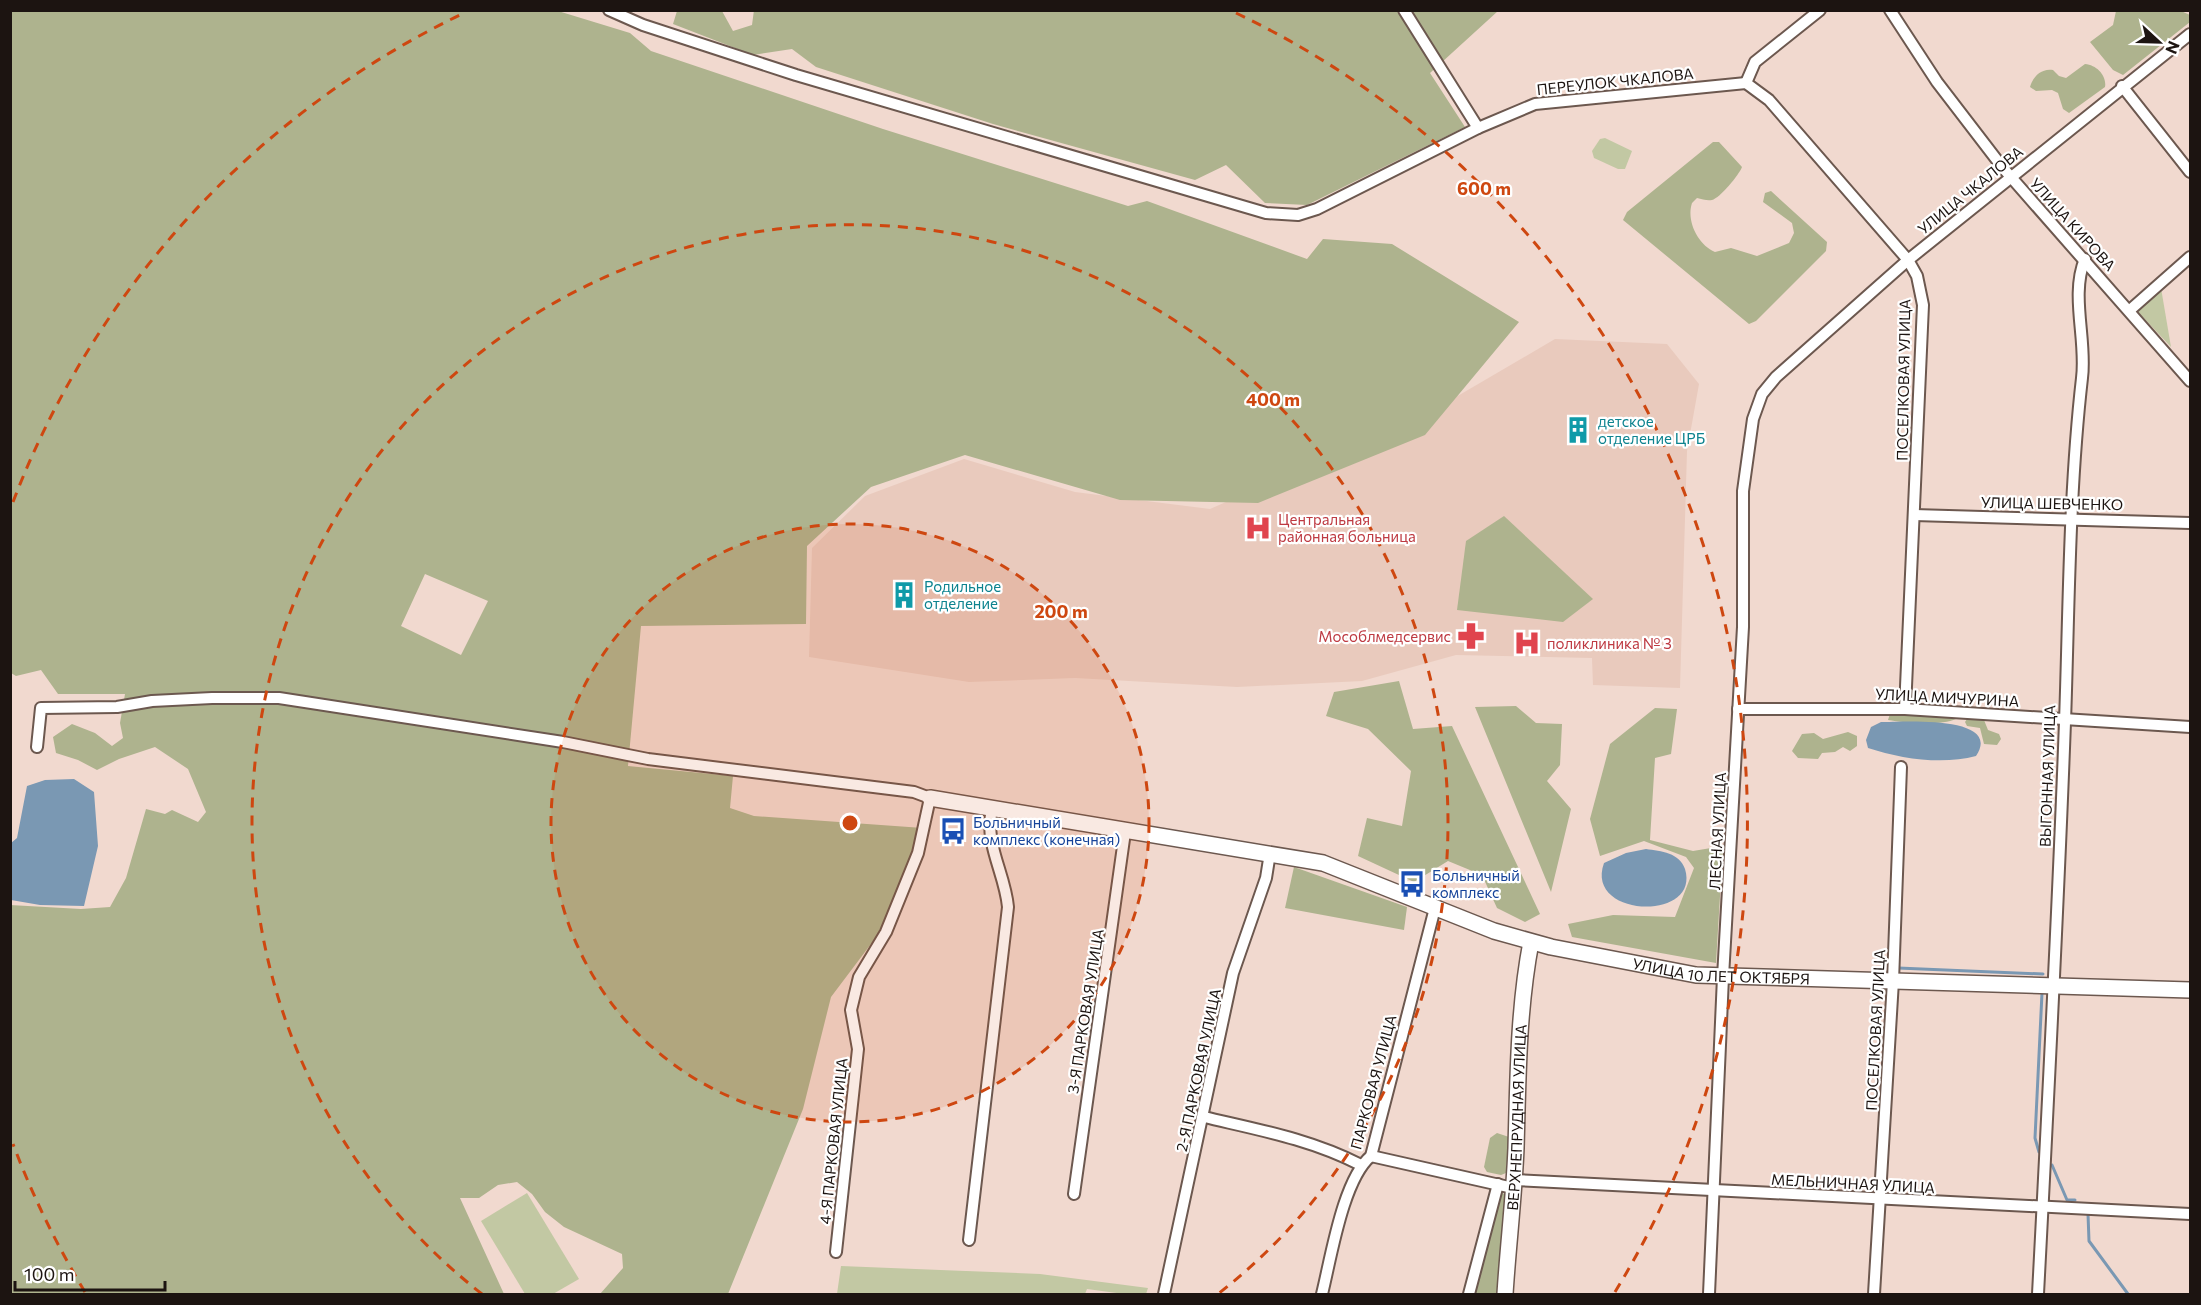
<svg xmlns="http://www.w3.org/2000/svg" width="2201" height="1305" font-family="Commissioner,sans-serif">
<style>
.built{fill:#e9cabd}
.green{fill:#c2c8a3}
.forest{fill:#aeb38e;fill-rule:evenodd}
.water{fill:#7a98b3}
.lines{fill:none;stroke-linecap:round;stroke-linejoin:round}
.stream{stroke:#7a98b3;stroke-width:3}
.street-casing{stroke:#6c584f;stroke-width:14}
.secondary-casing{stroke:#6c584f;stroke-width:18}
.street{stroke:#fff;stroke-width:10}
.secondary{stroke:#fff;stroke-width:15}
.ring{fill:none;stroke:#ce4710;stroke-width:3;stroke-dasharray:10 8}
.labels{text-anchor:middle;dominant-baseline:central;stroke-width:4.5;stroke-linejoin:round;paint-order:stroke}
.street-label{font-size:15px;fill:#1c1411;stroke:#fff}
.culture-label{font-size:15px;fill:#0d838f;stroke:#fff;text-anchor:start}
.health-label{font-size:15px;fill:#be3a42;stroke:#fff;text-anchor:start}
.transit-label{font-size:15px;fill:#164399;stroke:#fff;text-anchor:start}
.centre{fill:#ce4710;stroke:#fff;stroke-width:3}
.ring-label{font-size:18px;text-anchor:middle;font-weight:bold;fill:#ce4710;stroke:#fff;stroke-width:4.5;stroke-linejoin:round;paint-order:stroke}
</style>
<rect width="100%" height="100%" fill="#f1d9cf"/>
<path class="built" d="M1555 339 1667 344 1699 384 1687 451 1680 688 1593 685 1592 658 1456 655 1362 681 1237 687 1075 678 969 682 809 657 812 548 865 496 964 459 1075 492 1210 509 1432 411Z"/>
<g class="green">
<path d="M1605 138 1632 151 1625 169H1618L1594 158 1592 151 1600 139Z"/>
<path d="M2161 288 2171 347 2139 313V307Z"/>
<path d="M527 1193 579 1279 553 1294H525L481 1221Z"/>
<path d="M841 1266 1040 1274 1148 1288 1146 1294H1124L1087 1289 1085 1294H837Z"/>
</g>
<g class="forest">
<path d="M681 10 722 11 733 31 752 25 754 10 1498 11 1430 73 1465 127 1307 205 1265 203 1226 165 1195 180 993 124 816 67 792 49 753 55 673 24 677 11Z"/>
<path d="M11 11H558L630 33 651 51 883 129 1128 206 1147 201 1307 259 1323 239 1392 244 1519 322 1425 435 1258 503 1120 500 965 455 871 487 807 546 806 624 641 626 628 766 733 776 730 808 754 816 923 828 880 932 831 997 803 1109 728 1294H600L623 1268 622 1254 564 1227 545 1212 532 1194 517 1182 498 1185 479 1198H460L504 1294H11L10 905 81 909 110 907 126 878 146 809 165 814 172 810 198 822 206 812 188 769 155 747 119 759 97 770 78 760 56 753 53 737 72 724 95 733 112 746 123 738 120 723 125 694H58L41 670 16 676 11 673ZM425 574 488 601 461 655 401 626Z"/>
<path d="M2116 11H2181L2190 15V22L2123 75 2113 70 2090 42 2113 25Z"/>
<path d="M2085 64C2097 65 2107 76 2105 87L2069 113 2063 109 2058 93 2052 90 2036 91 2030 87C2033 76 2042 68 2053 70L2059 76 2066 78Z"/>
<path d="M1713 142H1719L1742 167C1739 175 1720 198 1712 200 1707 201 1702 199 1697 198L1692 203C1686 221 1698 245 1715 252L1731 248 1757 256 1789 243 1794 233 1792 223 1763 202 1765 193 1771 191 1827 242 1826 251 1756 321 1749 324 1623 220 1627 212Z"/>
<path d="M1504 516 1593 599 1563 622 1457 610 1466 541Z"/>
<path d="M1399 681 1413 729 1452 726 1540 914 1525 922 1497 908 1482 875 1448 861 1414 882 1358 856 1367 818 1402 826 1411 771 1368 729 1326 716 1334 692Z"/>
<path d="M1516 706 1536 723 1562 724 1560 765 1547 781 1571 809 1551 892 1475 707Z"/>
<path d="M1655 708 1677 709 1671 754 1655 758 1650 840 1693 851 1723 846 1716 963 1572 937 1568 924 1613 915 1675 917 1694 868 1686 857 1644 841 1600 856 1590 819 1610 744Z"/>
<path d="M1890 714H1949L1955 715 1956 719C1941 726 1905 723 1888 720Z"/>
<path d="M1975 717 1984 720 1988 730 1999 734 2001 739 1997 745 1984 744 1980 728 1967 726 1965 722 1967 719Z"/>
<path d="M1848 732 1857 736V746L1850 751 1843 747 1835 752 1822 753 1818 759 1798 758 1792 751 1802 734 1814 733 1823 739Z"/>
<path d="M1294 867 1407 907 1404 930 1285 908Z"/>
<path d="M1497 1133 1509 1137 1506 1173 1501 1175 1487 1172 1484 1167 1490 1138Z"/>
<path d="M1500 1193 1506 1194 1499 1294H1475Z"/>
</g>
<g class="water">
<path d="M1881 722C1899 722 2004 714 1976 756 1943 765 1901 759 1868 748L1866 740 1871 727Z"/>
<path d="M74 779 94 792 98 846 84 906 40 905 11 900V843L17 838 27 786 45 780Z"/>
<path d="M1646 849C1661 851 1680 853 1685 869 1701 922 1584 918 1604 863L1626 853Z"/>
</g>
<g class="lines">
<g class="stream">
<path d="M1898 968 2043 974"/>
<path d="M2039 1152 2035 1138 2042 993"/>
<path d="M2052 1165 2067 1200H2075"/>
<path d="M2088 1214 2089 1241 2128 1294"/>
</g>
<defs>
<g id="street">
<path d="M609 10 643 25 796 75 1266 213 1298 215 1317 209 1478 128 1535 104 1746 83"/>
<path d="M1404 10 1478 128"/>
<path d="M1890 10 1937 82 2003 168 2190 381"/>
<path d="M1746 83 1769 100 1908 260 1917 276 1923 305 1905 709"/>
<path d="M1746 83 1755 62 1820 10"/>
<path d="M2122 86 2190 172"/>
<path d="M2130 310 2190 257"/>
<path d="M1914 515 2190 523"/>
<path d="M1738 709H1905L2190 727"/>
<path d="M37 747 41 708 117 707 152 701 212 698H279L563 742 648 759 914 792 930 798 918 853 886 932 859 977 851 1010 858 1049 836 1252"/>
<path d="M1204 1117C1259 1130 1310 1139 1361 1165"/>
<path d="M1371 1156 1513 1188"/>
<path d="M1514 1180 2190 1214"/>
<path d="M1074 1194 1125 832"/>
<path d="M969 1240 1008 907C1005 873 984 844 992 809"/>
<path d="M1164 1294 1233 973 1266 878 1270 853"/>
<path d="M1322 1294C1331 1258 1343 1179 1371 1156L1435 908"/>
<path d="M1469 1294 1498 1184"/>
<path d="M1709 1294 1723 977 1743 627V491L1753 419 1762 394 1776 377 1908 260 2190 34"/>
<path d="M1874 1294 1893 981 1901 767"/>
<path d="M2038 1294C2048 1104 2058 913 2065 722 2069 607 2069 492 2082 378 2087 340 2070 295 2085 259"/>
</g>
<g id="secondary">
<path id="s1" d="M930 798 1323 863 1494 931 1551 947 1696 975 2190 990"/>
<path id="s2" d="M1505 1294C1508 1246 1514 1197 1516 1148 1518 1079 1518 1010 1531 942"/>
</g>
</defs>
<use href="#street" class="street-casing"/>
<use href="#secondary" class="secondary-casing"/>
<use href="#street" class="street"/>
<use href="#secondary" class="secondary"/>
</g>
<circle cx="850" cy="823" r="299" fill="#ce4710" fill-opacity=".12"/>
<g class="ring">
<circle cx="850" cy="823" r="299"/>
<path d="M482 1294A598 598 0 1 1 1218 1294"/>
<path d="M85 1292A897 897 0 0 1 13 1144M13 502A897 897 0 0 1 464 13M1236 13A897 897 0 0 1 1615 1292"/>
</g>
<defs>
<symbol id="building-bare" viewBox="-9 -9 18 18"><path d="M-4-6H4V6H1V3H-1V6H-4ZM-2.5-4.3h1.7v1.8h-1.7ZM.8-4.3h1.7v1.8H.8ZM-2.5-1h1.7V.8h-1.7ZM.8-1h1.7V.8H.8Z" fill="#0f9aa8" stroke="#fff" stroke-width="2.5" paint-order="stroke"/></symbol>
<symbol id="hospital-bare" viewBox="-9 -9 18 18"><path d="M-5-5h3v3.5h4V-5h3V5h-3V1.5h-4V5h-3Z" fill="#e0444e" stroke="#fff" stroke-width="2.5" paint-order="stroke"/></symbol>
<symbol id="pharmacy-bare" viewBox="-9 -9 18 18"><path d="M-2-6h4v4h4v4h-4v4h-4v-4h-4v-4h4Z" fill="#e0444e" stroke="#fff" stroke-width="2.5" paint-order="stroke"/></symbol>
<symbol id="bus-bare" viewBox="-9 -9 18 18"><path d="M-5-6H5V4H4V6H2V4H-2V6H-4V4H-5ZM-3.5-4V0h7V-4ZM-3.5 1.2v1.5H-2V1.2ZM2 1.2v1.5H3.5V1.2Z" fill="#1a4fb4" stroke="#fff" stroke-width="2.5" paint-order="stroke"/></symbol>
</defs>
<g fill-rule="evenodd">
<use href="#building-bare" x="1559" y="411" width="38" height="38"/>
<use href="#hospital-bare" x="1239" y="509" width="38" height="38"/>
<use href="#building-bare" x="885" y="576" width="38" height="38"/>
<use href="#pharmacy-bare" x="1452" y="617" width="38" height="38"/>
<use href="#hospital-bare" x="1508" y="624" width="38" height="38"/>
<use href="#bus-bare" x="934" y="812" width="38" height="38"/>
<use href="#bus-bare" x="1393" y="865" width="38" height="38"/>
</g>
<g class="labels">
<g class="street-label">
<text transform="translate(1615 81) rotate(-6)">ПЕРЕУЛОК ЧКАЛОВА</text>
<text transform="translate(1970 190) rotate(-39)">УЛИЦА ЧКАЛОВА</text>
<text transform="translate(2073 224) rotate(48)">УЛИЦА КИРОВА</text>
<text transform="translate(1903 380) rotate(-89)">ПОСЕЛКОВАЯ УЛИЦА</text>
<text transform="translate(2052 503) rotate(1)">УЛИЦА ШЕВЧЕНКО</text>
<text transform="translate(1947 697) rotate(3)">УЛИЦА МИЧУРИНА</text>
<text transform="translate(2047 776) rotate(-88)">ВЫГОННАЯ УЛИЦА</text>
<text transform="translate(1717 831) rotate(-87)">ЛЕСНАЯ УЛИЦА</text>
<text stroke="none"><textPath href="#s1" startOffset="814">УЛИЦА 10 ЛЕТ ОКТЯБРЯ</textPath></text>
<text transform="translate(1085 1011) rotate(-81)">3-Я ПАРКОВАЯ УЛИЦА</text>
<text transform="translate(1875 1030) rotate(-87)">ПОСЕЛКОВАЯ УЛИЦА</text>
<text transform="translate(1198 1070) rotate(-78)">2-Я ПАРКОВАЯ УЛИЦА</text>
<text transform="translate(1373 1082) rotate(-75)">ПАРКОВАЯ УЛИЦА</text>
<text stroke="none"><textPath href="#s2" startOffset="177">ВЕРХНЕПРУДНАЯ УЛИЦА</textPath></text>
<text transform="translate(833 1141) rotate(-84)">4-Я ПАРКОВАЯ УЛИЦА</text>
<text transform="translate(1853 1183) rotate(3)">МЕЛЬНИЧНАЯ УЛИЦА</text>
</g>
<g class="culture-label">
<text x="1598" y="421">детское<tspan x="1598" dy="17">отделение ЦРБ</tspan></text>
<text x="924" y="586">Родильное<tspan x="924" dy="17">отделение</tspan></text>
</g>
<g class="health-label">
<text x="1278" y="519">Центральная<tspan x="1278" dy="17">районная больница</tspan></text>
<text x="1451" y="636" text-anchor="end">Мособлмедсервис</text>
<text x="1547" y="643">поликлиника № 3</text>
</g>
<g class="transit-label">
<text x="973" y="822">Больничный<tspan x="973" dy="17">комплекс (конечная)</tspan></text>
<text x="1432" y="875">Больничный<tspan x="1432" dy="17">комплекс</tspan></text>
</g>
</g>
<circle cx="850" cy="823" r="9" class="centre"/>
<g class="ring-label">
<text x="1484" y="195">600 m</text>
<text x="1273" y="406">400 m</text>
<text x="1061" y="618">200 m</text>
</g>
<rect width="2201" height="1305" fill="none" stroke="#1c1411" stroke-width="24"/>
<g transform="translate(2159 42) rotate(112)" stroke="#ffffff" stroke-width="4.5" paint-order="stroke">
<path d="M0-4.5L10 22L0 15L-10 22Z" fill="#1c1411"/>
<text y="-9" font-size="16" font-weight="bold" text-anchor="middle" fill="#1c1411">N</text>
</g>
<path d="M15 1281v9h150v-9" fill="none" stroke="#1c1411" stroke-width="3"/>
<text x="24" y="1281" font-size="18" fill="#1c1411" stroke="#ffffff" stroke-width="4.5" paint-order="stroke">100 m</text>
</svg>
